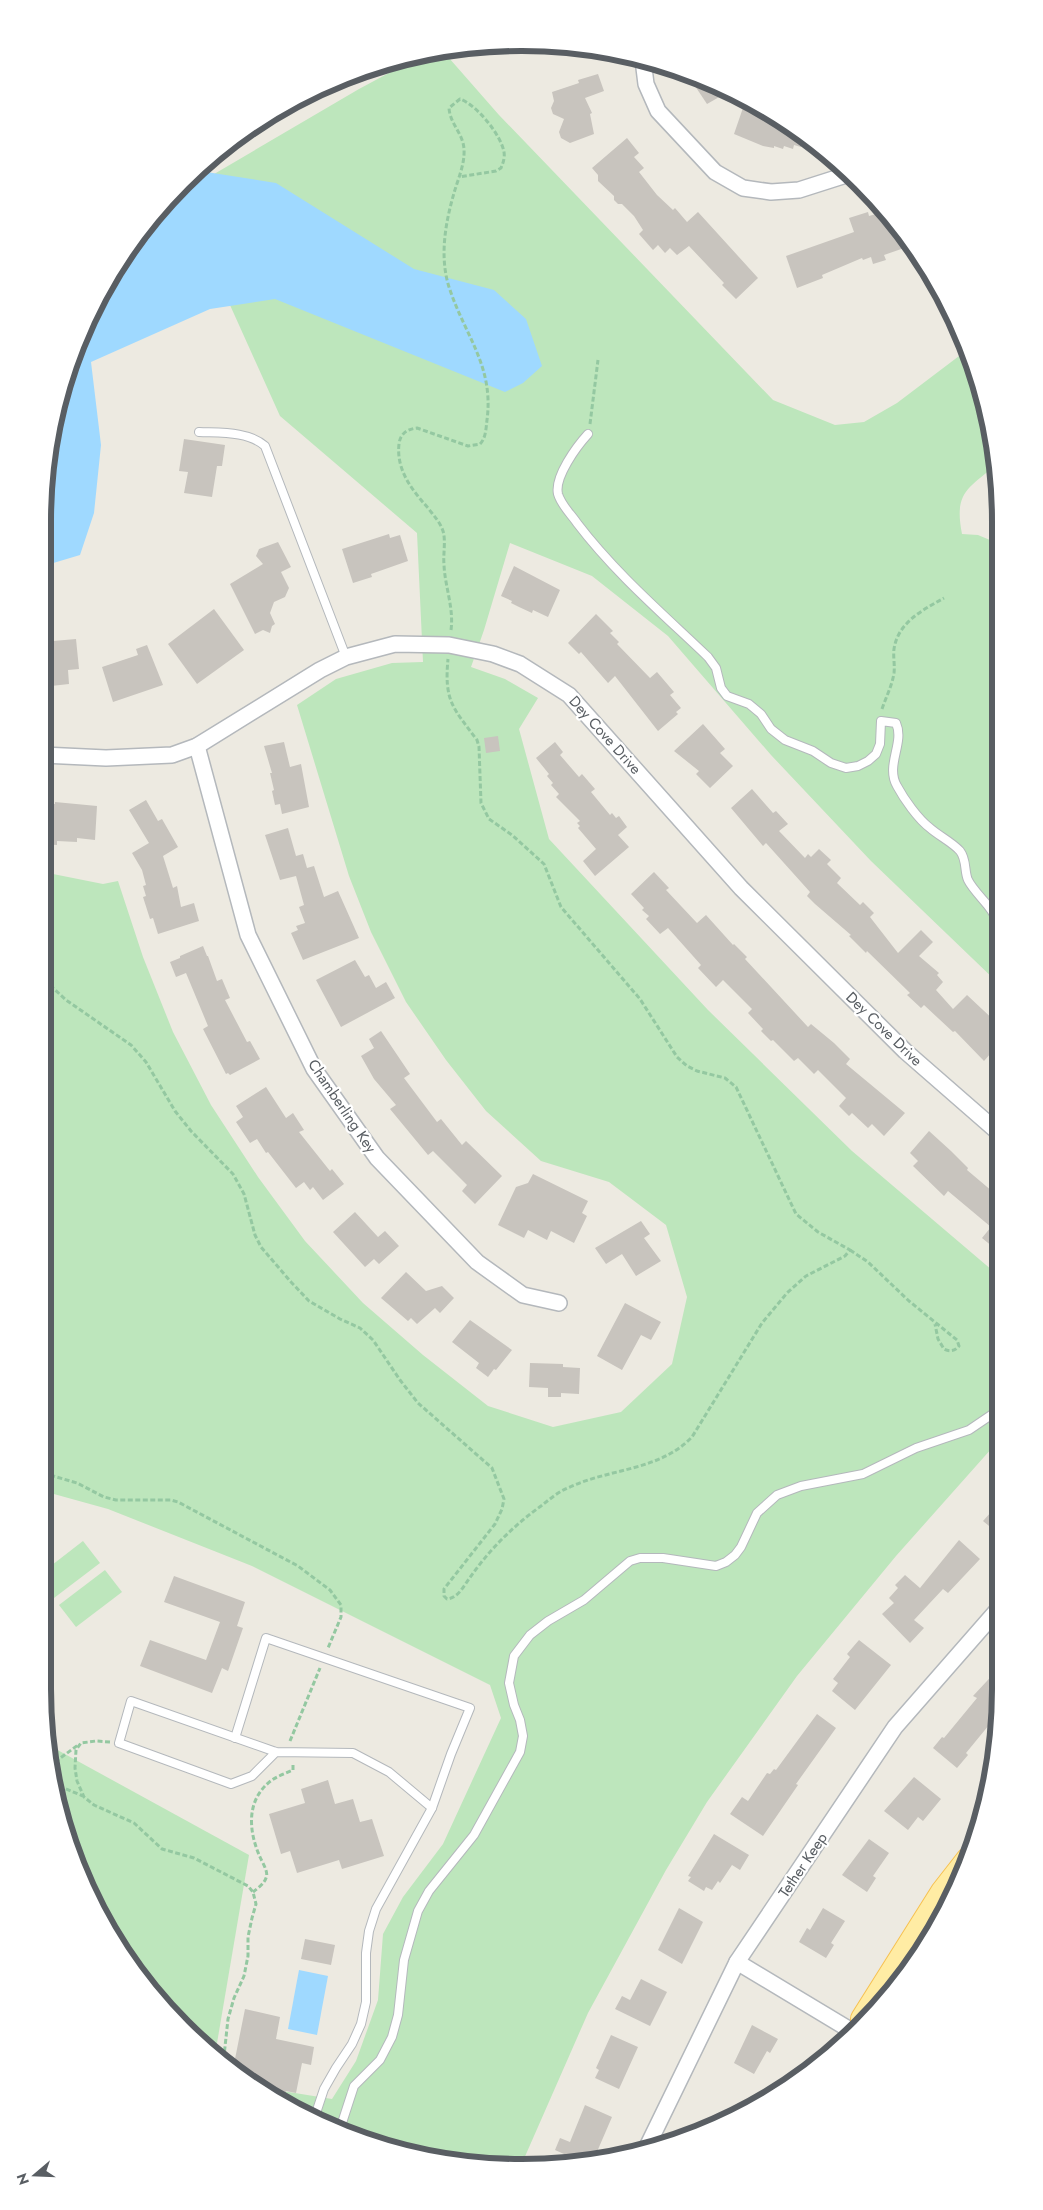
<svg xmlns="http://www.w3.org/2000/svg" width="1043" height="2210" font-family="Jost,sans-serif">
<style>
.green{fill:#bde6bc}
.water{fill:#9fd9ff}
.building{fill:#c8c4be}
.lines{fill:none;stroke-linecap:round;stroke-linejoin:round}
.service-casing{stroke:#b4b8bc;stroke-width:10}
.minor-casing{stroke:#b4b8bc;stroke-width:18}
.primary-casing{stroke:#f7c150;stroke-width:26}
.path{stroke:#94c8a1;stroke-width:3;stroke-dasharray:5 2.5;stroke-linecap:butt}
.service{stroke:#fff;stroke-width:8}
.minor{stroke:#fff;stroke-width:15}
.primary{stroke:#ffeca4;stroke-width:24}
.labels{text-anchor:middle;dominant-baseline:central;stroke-width:4.5;stroke-linejoin:round;paint-order:stroke}
.street-label{font-size:15px;fill:#595e63;stroke:#fff}
.rim{fill:none;stroke:#595e63;stroke-width:6}
</style>
<rect width="100%" height="100%" fill="#edeae1"/>
<g class="green">
<path d="M442 50 499 115 773 400 835 425 864 422 897 403 967 350 996 459V465C967 489 954 493 962 534L978 535 997 543 998 983 871 861 771 755 668 636 592 576 510 543 484 630 471 667 505 679 538 698 519 729 549 839 708 1010 852 1151 999 1276 1000 1439 896 1556 797 1676 707 1802 666 1870 588 2013 523 2161 428 2158 282 2103 264 2088 332 2099 356 2061 378 2000 383 1934 403 1897 443 1844 501 1718 490 1685 252 1566 108 1509 43 1491V872L103 884 118 881 143 957 173 1032 211 1105 258 1177 305 1241 363 1303 423 1355 488 1406 553 1427 621 1412 672 1364 687 1297 666 1225 609 1182 541 1161 486 1111 446 1060 406 1002 371 932 349 876 297 705 336 679 392 663 423 662 417 533 280 416 180 194 359 89 428 52Z"/>
<path d="M83 1541 100 1563 54 1598 43 1583V1572Z"/>
<path d="M105 1570 122 1592 76 1627 59 1605Z"/>
<path d="M52 1747 249 1855 216 2049 161 2004 107 1928 68 1843Z"/>
</g>
<g class="water">
<path d="M200 171 276 183 414 269 494 290 526 319 542 366 523 383 505 392 275 299 210 309 91 362 101 445 94 513 80 555 50 564 43 558V521L52 428 79 338 123 256 183 183Z"/>
<path d="M299 1970 328 1976 317 2035 288 2029Z"/>
</g>
<g class="building">
<path d="M598 74 604 91 585 98 592 113 590 114 594 134 570 143 561 138 559 132 564 119 553 114 551 108 554 101 552 92 579 83 578 80Z"/>
<path d="M687 74 705 79 728 92 707 104Z"/>
<path d="M745 102 804 136 801 147 794 145 793 149 784 146 783 149 774 146V148L763 146 734 134Z"/>
<path d="M627 138 639 153 634 157 644 168 639 172 657 195 673 210 675 208 687 222 698 212 758 278 736 299 722 285 724 283 689 246 677 255 670 248 665 253 658 245 653 250 639 234 643 230 634 216 622 204H618L614 200V196L598 181V175L592 168Z"/>
<path d="M868 212 869 216 883 212 901 230 907 247 884 255 886 260 873 264 871 257 863 260 862 258 822 275 823 278 797 288 786 256 854 232 849 218Z"/>
<path d="M184 439 225 445 222 466H217L212 497 184 493 188 472 179 471Z"/>
<path d="M389 534 390 538 400 535 408 561 371 574 372 577 353 583 342 549Z"/>
<path d="M278 542 291 567 281 572 289 588 285 597 274 602 270 613 275 624 272 626 270 633 263 630 255 634 230 584 263 564 256 556 259 549Z"/>
<path d="M514 566 560 590 548 617 533 610 532 613 519 607 511 603 512 601 501 596Z"/>
<path d="M214 609 244 650 197 684 168 644Z"/>
<path d="M596 614 613 631 610 633 619 642 617 644 650 678 657 672 674 692 670 695 681 708 676 712 678 714 658 731 615 676 608 683 581 652 579 654 568 643Z"/>
<path d="M76 639 79 669 68 670 69 684 42 687V642Z"/>
<path d="M147 645 163 685 113 702 102 667 138 655 136 649Z"/>
<path d="M703 724 725 749 720 753 733 766 710 788 696 774 699 771 674 751Z"/>
<path d="M498 736 500 751 486 753 484 738Z"/>
<path d="M284 742 290 767 301 764 309 807 282 814 280 804 275 805 272 791 274 790 270 773H272L264 746Z"/>
<path d="M555 742 563 752 560 755 579 777 582 774 595 789 591 792 610 815 612 813 616 818 619 816 627 827 618 835 629 847 595 876 583 861 596 849 578 828 580 826 577 823 580 821 556 797 559 794 551 785 553 783 547 776 549 774 536 758Z"/>
<path d="M752 789 773 813 776 811 788 824 779 831 805 858 808 854 811 857 819 849 831 860 827 864 841 878 837 883 860 905 863 902 874 913 870 917 898 953 921 930 933 942 919 956 939 973 937 975 943 982 936 990 953 1009 967 995 998 1024V1045L984 1061 955 1031 953 1032 924 1005 921 1008 907 995 910 993 867 951 866 953 849 936 851 935 815 904 807 896 810 892 766 843 763 846 731 808Z"/>
<path d="M146 800 158 821 162 819 178 847 163 856 173 888 177 886 181 907 194 903 199 921 158 934 153 918 150 919 143 897 146 896 143 886 146 885 142 870 132 853 149 843 129 810Z"/>
<path d="M55 802 97 806 95 840 77 838V842L57 841V845L42 844V803L55 804Z"/>
<path d="M288 828 296 856 303 854 307 868 314 866 324 897 338 891 359 938 303 960 291 933 298 930 296 926 305 923 299 907 304 905 296 876 280 880 265 835Z"/>
<path d="M654 872 669 888 666 890 697 923 706 915 733 945 734 944 747 957 745 959 808 1027 811 1024 834 1043 850 1059 846 1064 905 1113 884 1136 872 1124 868 1128 852 1113 849 1116 839 1106 846 1098 818 1070 814 1074 798 1058 794 1061 773 1040 771 1041 761 1031 763 1029 748 1013 752 1009 723 980 716 987 698 968 701 965 668 928 660 934 646 919 649 916 642 910 644 908 631 894Z"/>
<path d="M203 946 207 956H208L217 981 222 979 230 998 225 1000 247 1042 250 1041 260 1059 230 1075 228 1073 226 1074 203 1029 208 1026 186 973 176 977 170 962 180 958V956Z"/>
<path d="M355 960 365 977 369 975 376 988 386 982 395 998 341 1027 316 980Z"/>
<path d="M381 1031 410 1074 404 1078 437 1122 441 1119 462 1145 466 1141 502 1176 475 1204 462 1191 467 1185 433 1151 428 1155 390 1109 396 1105 374 1079 361 1056 374 1048 369 1039Z"/>
<path d="M266 1087 286 1118 293 1113 304 1130 299 1132 330 1171 332 1169 344 1184 323 1200 313 1187 310 1190 304 1182 296 1188 268 1152 266 1153 257 1139 250 1143 236 1122 243 1117 236 1106Z"/>
<path d="M929 1131 951 1151 968 1168 967 1170 999 1197V1239L993 1247 982 1238 991 1227 948 1191 944 1196 913 1166 918 1161 910 1153Z"/>
<path d="M533 1174 588 1201 582 1213 587 1216 574 1243 551 1231 547 1240 528 1230 524 1238 498 1225 516 1187 528 1183Z"/>
<path d="M355 1212 378 1237 385 1231 399 1246 379 1264 374 1259 365 1267 333 1232Z"/>
<path d="M641 1221 650 1234 644 1238 661 1261 636 1276 622 1254 606 1264 595 1248Z"/>
<path d="M406 1272 426 1291 442 1286 454 1298 440 1313 435 1308 417 1324 411 1318 408 1321 381 1298Z"/>
<path d="M625 1303 661 1322 651 1340 641 1335 622 1370 597 1356Z"/>
<path d="M470 1320 512 1350 496 1370 494 1369 488 1377 476 1368 479 1363 452 1342Z"/>
<path d="M530 1363 563 1364V1367L580 1368 579 1394 561 1393V1397H548V1388L529 1387Z"/>
<path d="M1000 1502V1535L983 1521Z"/>
<path d="M959 1540 980 1559 948 1593 943 1589 914 1620 924 1628 910 1643 882 1614 894 1603 889 1598 898 1588 895 1585 905 1575 920 1588Z"/>
<path d="M174 1576 245 1602 237 1626 243 1628 228 1671 222 1668 212 1693 140 1666 150 1640 206 1660 220 1622 164 1602Z"/>
<path d="M859 1640 891 1665 855 1710 832 1691 838 1683 833 1679 850 1657 847 1654Z"/>
<path d="M1000 1667 998 1714 966 1753 968 1755 957 1768 933 1748 942 1737 944 1738 977 1698 973 1696Z"/>
<path d="M817 1714 836 1728 796 1784 798 1785 763 1836 730 1814 742 1797 748 1801 767 1773 770 1774 774 1769 776 1770Z"/>
<path d="M914 1777 941 1799 923 1821 918 1817 908 1830 884 1811Z"/>
<path d="M328 1780 335 1804 353 1799 360 1822 372 1819 384 1856 342 1869 339 1860 297 1873 290 1851 281 1854 269 1814 305 1803 301 1789Z"/>
<path d="M714 1834 749 1855 740 1870 732 1865 720 1883 718 1881 712 1890 706 1887 704 1891 688 1881 691 1877 688 1876Z"/>
<path d="M869 1839 889 1853 873 1876 876 1878 867 1892 842 1875Z"/>
<path d="M679 1908 703 1922 682 1964 658 1950Z"/>
<path d="M823 1908 845 1921 831 1943 834 1945 826 1958 799 1942 807 1928 810 1930Z"/>
<path d="M305 1939 335 1945 331 1965 301 1959Z"/>
<path d="M641 1979 667 1992 650 2026 615 2009 622 1996 630 2000Z"/>
<path d="M245 2009 280 2017 276 2039 314 2047 311 2065 302 2063 296 2093 286 2091 284 2100 277 2099 234 2064Z"/>
<path d="M752 2025 778 2039 770 2053 767 2051 754 2074 734 2063Z"/>
<path d="M611 2035 638 2047 619 2089 595 2078 599 2070 596 2068Z"/>
<path d="M585 2105 612 2117 593 2161 584 2163H561L564 2154 555 2150 560 2138 570 2142Z"/>
</g>
<g class="lines">
<defs>
<g id="service">
<path d="M199 432C220 433 248 431 265 446L346 657"/>
<path d="M588 434C577 446 554 477 558 494 561 505 571 514 577 523 615 573 663 614 708 657L716 668 721 688 727 696 749 704 761 714 771 729 785 740 813 751 831 763 846 768 858 766 868 761 876 754 880 744 881 721 896 723C905 743 885 765 897 786 904 799 918 819 930 828 939 836 952 842 960 851 967 860 964 871 968 880 975 894 994 908 996 920 998 931 995 940 998 950"/>
<path d="M235 1738 266 1638 470 1708 451 1754 432 1808 376 1909 369 1931 366 1953V2002L361 2024 352 2044 336 2068 324 2089 315 2116"/>
<path d="M276 1752 252 1776 231 1784 119 1743 131 1701 276 1752 353 1753 389 1772 432 1808"/>
<path d="M341 2126 354 2086 380 2060 392 2037 398 2015 404 1960 418 1911 429 1891 474 1835 520 1752 523 1736 520 1720 514 1705 509 1683 514 1656 530 1635 548 1621 584 1600 630 1561 640 1558H663L716 1566 726 1562 735 1555 741 1547 757 1513 777 1495 801 1486 863 1474 916 1448 969 1430 1000 1409"/>
</g>
<g id="minor">
<path d="M643 60 646 84 658 111 715 172 743 188 771 192 799 190 846 175"/>
<path d="M197 746 248 935 314 1069 377 1158 477 1262 523 1295 559 1303"/>
<path d="M43 755 106 758 172 755 197 746 320 670 346 657 395 644 449 645 493 654 520 664 569 695 741 888 905 1051 999 1133"/>
<path d="M737 1962 850 2030"/>
<path d="M646 2149 737 1962 895 1727 1000 1607"/>
</g>
<path id="primary" d="M863 2019 943 1892 968 1860"/>
</defs>
<use href="#service" class="service-casing"/>
<use href="#minor" class="minor-casing"/>
<use href="#primary" class="primary-casing"/>
<g class="path">
<path d="M590 424 598 360"/>
<path d="M451 630C454 608 445 587 444 565 443 554 446 541 443 531 440 522 434 516 428 508 412 490 396 470 399 444 400 434 407 429 417 428L468 446 480 444C486 438 486 428 487 420 494 367 466 337 450 290 439 259 445 224 454 193 458 179 465 164 464 149 463 133 450 124 449 108L460 99C477 105 501 135 504 152 505 158 503 163 501 168L496 171 459 177"/>
<path d="M882 709C886 697 892 686 894 673 895 665 893 657 894 649 898 622 923 610 944 598"/>
<path d="M43 964 48 982 53 988 66 1000 131 1045 146 1062 175 1111 191 1131 233 1174 244 1194 255 1235 261 1247 291 1282 309 1301 340 1319 360 1328 373 1340 400 1380 418 1403 492 1468 504 1499 502 1509 495 1524 444 1589V1596L447 1599C458 1598 463 1587 469 1579 488 1551 513 1526 541 1506 550 1499 559 1491 570 1487 611 1468 659 1471 692 1437L762 1323 787 1293 806 1276 845 1256 850 1250 818 1232 796 1214 736 1087 725 1078 697 1071 687 1066 677 1057 640 999 561 907 544 864 512 835 489 819 481 803 479 747 477 740C453 708 444 701 448 659"/>
<path d="M850 1250 868 1262 909 1301 957 1340 959 1346C955 1351 950 1352 944 1349L938 1339 935 1324"/>
<path d="M43 1473 77 1483 104 1497 116 1500H171L178 1502 298 1566 330 1590 341 1605V1617L328 1648"/>
<path d="M290 1741 320 1668"/>
<path d="M110 1742 96 1741 81 1743 76 1750 75 1768 77 1781 84 1797 94 1805 134 1823 162 1849 194 1858 248 1886 253 1892 256 1904 252 1918 248 1937V1956L244 1976 234 1998 228 2019 224 2056"/>
<path d="M55 1762 78 1745"/>
<path d="M59 1786 83 1796"/>
<path d="M253 1892C257 1889 264 1884 266 1878 269 1872 262 1862 260 1857 248 1830 246 1799 272 1780 278 1776 286 1773 293 1770V1764"/>
</g>
<use href="#service" class="service"/>
<use href="#minor" class="minor"/>
<use href="#primary" class="primary"/>
</g>
<g class="labels">
<g class="street-label">
<text transform="translate(605 735) rotate(48)">Dey Cove Drive</text>
<text transform="translate(884 1029) rotate(44)">Dey Cove Drive</text>
<text transform="translate(342 1106) rotate(56)">Chamberling Key</text>
<text transform="translate(803 1865) rotate(-56)">Tether Keep</text>
</g>
</g>
<path d="M0 0H1043V2210H0ZM521 51H522A470 470 0 0 1 992 521V1689A470 470 0 0 1 522 2159H521A470 470 0 0 1 51 1689V521A470 470 0 0 1 521 51Z" fill="#fff" fill-rule="evenodd"/>
<path class="rim" d="M521 51H522A470 470 0 0 1 992 521V1689A470 470 0 0 1 522 2159H521A470 470 0 0 1 51 1689V521A470 470 0 0 1 521 51Z"/>
<g transform="translate(35 2175) rotate(251)" stroke="#ffffff" stroke-width="4" paint-order="stroke">
<path d="M0-4L9 19L0 12L-9 19Z" fill="#595e63"/>
<text y="-8" font-size="14" font-weight="bold" text-anchor="middle" fill="#595e63">N</text>
</g>
</svg>
